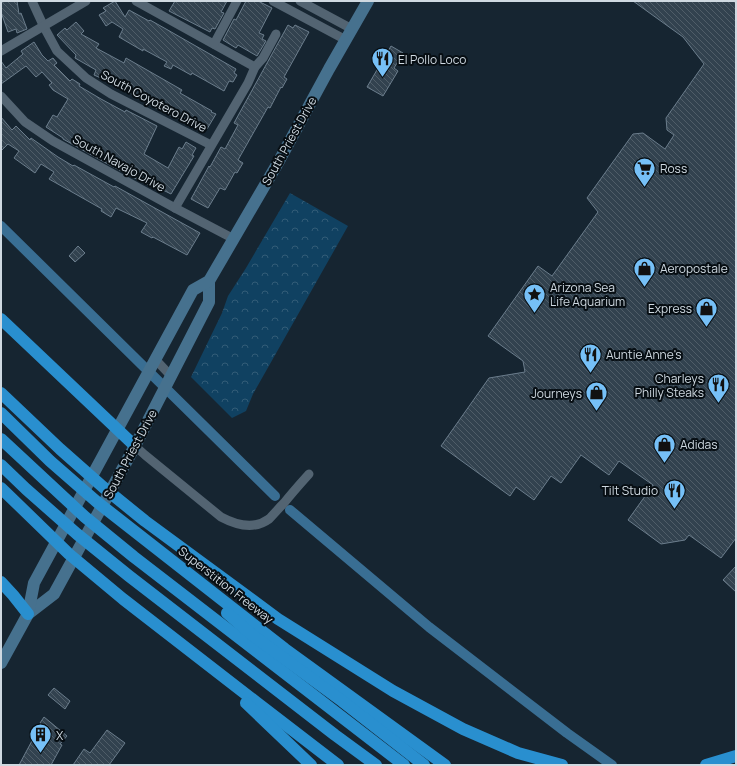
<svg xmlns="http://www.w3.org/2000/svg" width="737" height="766" font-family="Manrope,sans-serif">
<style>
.park{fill:url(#park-crowns)}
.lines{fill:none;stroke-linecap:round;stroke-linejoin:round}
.canal{stroke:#396e93;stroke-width:10}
.building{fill:url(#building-back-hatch);stroke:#6b7d8c}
.minor{stroke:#536472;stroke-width:9}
.secondary{stroke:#46718e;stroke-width:12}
.motorway{stroke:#298fcf;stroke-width:12}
.labels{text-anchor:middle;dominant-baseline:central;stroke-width:4;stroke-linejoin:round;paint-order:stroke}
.poi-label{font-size:12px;fill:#cfd9e1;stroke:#070e13;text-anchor:start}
.street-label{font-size:12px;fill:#cfd9e1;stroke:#070e13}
</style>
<defs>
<pattern id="park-crowns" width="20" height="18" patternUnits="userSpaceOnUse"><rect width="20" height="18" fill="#104161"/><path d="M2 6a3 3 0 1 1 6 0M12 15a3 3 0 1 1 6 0" fill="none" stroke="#325c77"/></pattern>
<pattern id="building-back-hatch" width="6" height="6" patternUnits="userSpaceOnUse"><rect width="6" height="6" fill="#32424f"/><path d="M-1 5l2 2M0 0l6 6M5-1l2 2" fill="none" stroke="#4f5d68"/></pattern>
</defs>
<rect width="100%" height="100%" fill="#162531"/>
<path class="park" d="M290 193 348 226 253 394 246 411 232 418 191 377 222 313 228 296 246 268Z"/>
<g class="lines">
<g class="canal">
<path d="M1 226 275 496"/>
<path d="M290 510 429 627 567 733 612 765"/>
</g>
</g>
<g class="building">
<path d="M8 1H17L19 14 21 13 27 29 17 33 16 29 8 32 1 12V2Z"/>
<path d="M115 1 125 17 129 10 149 21 150 20 166 29 236 69 234 73 237 75 233 82 229 81 224 91 192 73 191 75 173 65 171 69 164 66 167 62 143 49V51L119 37 123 29 112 22 106 26 99 15 106 11 103 8Z"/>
<path d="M175 1H227L221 12 224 13 215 29 212 28 210 32 169 11Z"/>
<path d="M246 1H258L272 8 259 33 264 35 262 39 266 41 257 56 238 45 236 48 223 40 234 19 236 20Z"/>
<path d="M633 1H736V538L721 558 689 535 685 540 661 544 628 520 653 485 619 461 609 475 581 455 561 483 551 476 534 500 516 487 510 496 441 446 489 378 525 372 523 361 488 336 538 266 552 276 598 212 587 198 633 134 643 133 665 149 674 135 667 130 666 118 704 64 683 37Z"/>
<path d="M76 22 84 31 81 34 99 44 96 48 124 63 126 58 182 90 180 93 212 111 211 112 216 114 207 129 203 127 201 131 173 115 172 116 154 107 128 92 129 90 104 77 103 79 94 75 96 70 75 58 76 55 57 35 65 28 67 30Z"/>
<path d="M288 25 293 28 295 25 309 32 284 77 287 79 282 88 281 87 270 108 268 107 238 160 243 163 237 173 235 172 225 190 220 188 208 208 191 199 209 166 210 167 221 147 225 149 238 125 234 123Z"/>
<path d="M34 42 42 55 48 61 53 58 57 63 54 65 70 81 72 79 80 84 79 86 101 99 125 112 126 110 157 126 144 154 168 168 179 147 182 149 186 142 196 148 192 155 194 156 171 194 153 185 152 187 106 163 63 139V138L46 127 53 115 57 117 68 99 53 90 49 85 52 83 42 72 36 77 26 66 1 84V61L6 68 23 54 21 51Z"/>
<path d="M391 46 403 53 394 68 398 71 383 96 367 87Z"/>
<path d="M1 117 12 130 16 126 30 140 31 138 58 157 73 166 74 165 114 187 115 186 200 233 187 255 153 237 152 238 141 232 147 223 116 208 111 217 101 211 102 209 49 179 54 172 41 164 35 173 14 158 19 151 8 144 1 151Z"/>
<path d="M78 246 85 253 75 262 69 256Z"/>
<path d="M736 566V592L723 580Z"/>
<path d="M54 688 70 701 65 709 48 695Z"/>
<path d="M44 717 67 736 60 744 62 745 51 765H19L41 724 40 723Z"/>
<path d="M107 730 125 743 109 765H73L84 749 90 753Z"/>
</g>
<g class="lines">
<g class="minor">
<path d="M32 1 44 27 57 51 86 78 111 94 211 145"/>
<path d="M136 1 255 67"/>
<path d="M273 1 346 40"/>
<path d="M300 1 352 29"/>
<path d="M214 44 237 1"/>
<path d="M1 51 86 1"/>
<path d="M1 96 25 122 53 141 175 208 234 239"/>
<path d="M175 208 248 83 255 67 263 58 276 34"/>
<path d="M155 359 171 376"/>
<path d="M135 446 145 455 221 517C236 525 254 530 269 519 274 514 279 508 284 503 292 493 300 484 309 474"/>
</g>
<g class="secondary">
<path d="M28 614 54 594 135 446 209 302V281"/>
<path d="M1 663 28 614 34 583 193 290 209 281 279 161 329 69 368 1"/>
</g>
<g class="motorway">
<path d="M1 319 135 446"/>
<path d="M1 393 60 449 103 487 145 521 278 619 393 691 463 729 518 753 562 765"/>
<path d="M1 413 50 461 97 502 285 649 445 765"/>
<path d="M1 439 85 517 134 557 404 765"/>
<path d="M1 465 26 489 77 534 129 576 335 735 376 765"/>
<path d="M1 488 69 554 123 599 256 702 338 765"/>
<path d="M1 582 13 595 28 614"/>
<path d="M227 613 251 634 342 701 424 765"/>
<path d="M246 703 311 765"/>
<path d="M706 765 736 756"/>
</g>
</g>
<defs>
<symbol id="restaurant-pin" viewBox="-11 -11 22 30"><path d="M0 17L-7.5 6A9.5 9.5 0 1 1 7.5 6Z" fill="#76c0f7" stroke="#070e13"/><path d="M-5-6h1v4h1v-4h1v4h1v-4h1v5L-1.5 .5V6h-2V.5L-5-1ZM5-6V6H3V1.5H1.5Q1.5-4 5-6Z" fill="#111"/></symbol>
<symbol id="supermarket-pin" viewBox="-11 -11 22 30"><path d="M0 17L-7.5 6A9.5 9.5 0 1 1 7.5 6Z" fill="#76c0f7" stroke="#070e13"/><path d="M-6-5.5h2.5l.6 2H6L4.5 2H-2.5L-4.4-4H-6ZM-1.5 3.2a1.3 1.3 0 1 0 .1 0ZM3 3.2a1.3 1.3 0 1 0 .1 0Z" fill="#111"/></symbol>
<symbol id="shop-pin" viewBox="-11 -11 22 30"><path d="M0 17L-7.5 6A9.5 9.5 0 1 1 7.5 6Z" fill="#76c0f7" stroke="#070e13"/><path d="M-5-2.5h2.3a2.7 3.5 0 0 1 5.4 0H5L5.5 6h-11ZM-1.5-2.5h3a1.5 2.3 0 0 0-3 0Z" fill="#111"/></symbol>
<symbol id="sight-pin" viewBox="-11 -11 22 30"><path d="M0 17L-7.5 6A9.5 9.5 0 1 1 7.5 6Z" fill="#76c0f7" stroke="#070e13"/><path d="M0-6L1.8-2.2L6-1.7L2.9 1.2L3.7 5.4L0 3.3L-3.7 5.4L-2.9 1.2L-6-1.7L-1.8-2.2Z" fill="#111"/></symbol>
<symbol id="building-pin" viewBox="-11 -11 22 30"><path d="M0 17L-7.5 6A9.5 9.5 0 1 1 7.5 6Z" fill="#76c0f7" stroke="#070e13"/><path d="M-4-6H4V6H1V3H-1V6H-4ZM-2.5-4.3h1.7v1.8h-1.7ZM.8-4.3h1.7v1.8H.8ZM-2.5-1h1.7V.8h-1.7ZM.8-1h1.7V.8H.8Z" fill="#111"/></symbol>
</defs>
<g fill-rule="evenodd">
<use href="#restaurant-pin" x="370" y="46" width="25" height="34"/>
<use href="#supermarket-pin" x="632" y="156" width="25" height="34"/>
<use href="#shop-pin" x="632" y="256" width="25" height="34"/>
<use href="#sight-pin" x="522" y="282" width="25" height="34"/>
<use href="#shop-pin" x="694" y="296" width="25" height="34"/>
<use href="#restaurant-pin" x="578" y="342" width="25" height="34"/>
<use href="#restaurant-pin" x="706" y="372" width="25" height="34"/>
<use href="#shop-pin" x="584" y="380" width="25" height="34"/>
<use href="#shop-pin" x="652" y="432" width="25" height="34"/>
<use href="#restaurant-pin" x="662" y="478" width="25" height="34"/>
<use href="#building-pin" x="28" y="722" width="25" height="34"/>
</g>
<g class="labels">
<g class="poi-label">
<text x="398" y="59">El Pollo Loco</text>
<text x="660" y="168">Ross</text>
<text x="660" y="268">Aeropostale</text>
<text x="550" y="287">Arizona Sea<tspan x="550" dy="14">Life Aquarium</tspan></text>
<text x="692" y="308" text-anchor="end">Express</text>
<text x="606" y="354">Auntie Anne's</text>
<text x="704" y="378" text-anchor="end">Charleys<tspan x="704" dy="14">Philly Steaks</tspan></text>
<text x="582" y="393" text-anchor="end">Journeys</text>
<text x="680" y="444">Adidas</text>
<text x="658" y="490" text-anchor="end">Tilt Studio</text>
<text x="56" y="735">X</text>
</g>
<g class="street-label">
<text transform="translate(154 101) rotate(28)">South Coyotero Drive</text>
<text transform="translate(289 141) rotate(-61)">South Priest Drive</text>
<text transform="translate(119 163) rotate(29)">South Navajo Drive</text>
<text transform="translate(130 454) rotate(-62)">South Priest Drive</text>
<text transform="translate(226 585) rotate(38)">Superstition Freeway</text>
</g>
</g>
<rect width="737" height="766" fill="none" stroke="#cfd9e1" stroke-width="4"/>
</svg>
